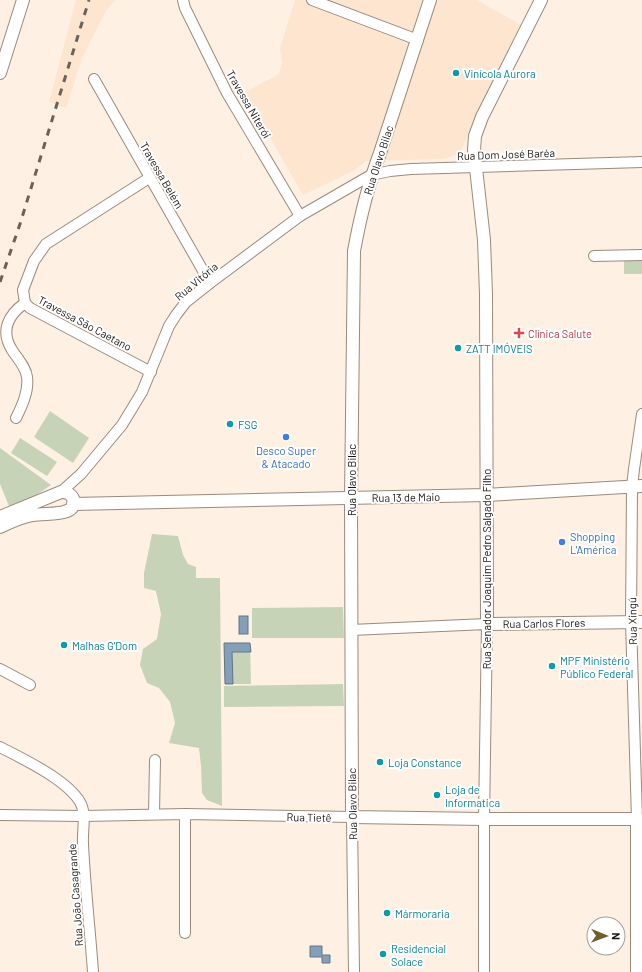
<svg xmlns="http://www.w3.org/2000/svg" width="642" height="972" font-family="Barlow,sans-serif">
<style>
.built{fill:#fde5d0}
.green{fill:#c7d3b7}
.water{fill:#849fb8;stroke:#647585}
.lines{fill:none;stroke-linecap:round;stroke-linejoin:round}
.minor-casing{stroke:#9b8a7c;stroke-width:12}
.major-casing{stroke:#9b8a7c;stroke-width:14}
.minor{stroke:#fff;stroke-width:10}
.major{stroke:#fff;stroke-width:12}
.rail{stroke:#6c625a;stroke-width:3;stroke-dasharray:7 7;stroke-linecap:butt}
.culture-dot{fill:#0f9aa8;stroke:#fff;stroke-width:1.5}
.health-dot{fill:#e0444e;stroke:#fff;stroke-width:1.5}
.shop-dot{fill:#3f7fe0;stroke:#fff;stroke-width:1.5}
.labels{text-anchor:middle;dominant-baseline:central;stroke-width:4;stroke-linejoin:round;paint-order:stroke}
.culture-label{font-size:11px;fill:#0d838f;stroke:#fff;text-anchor:start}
.street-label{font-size:11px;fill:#1a140e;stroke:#fff}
.health-label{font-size:11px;fill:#be3a42;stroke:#fff;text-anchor:start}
.shop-label{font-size:11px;fill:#366cbe;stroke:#fff}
</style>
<rect width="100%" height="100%" fill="#fff0e4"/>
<g class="built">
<path d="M76 0H115L106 11 83 56 66 108 49 102Z"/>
<path d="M295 0H477L523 26 459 154 444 159 366 161 355 170 303 195 244 93 279 74 282 63 280 48Z"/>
</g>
<g class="green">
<path d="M624 258 642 259V274H624Z"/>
<path d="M50 411 89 438 73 463 34 437Z"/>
<path d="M20 438 57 462 47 476 11 453Z"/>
<path d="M0 448 51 485 32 498 9 506 0 484Z"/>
<path d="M152 534 178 536 183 555 188 564 196 567V578H220L222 806 207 800 202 793 201 766 199 748 169 743 175 723 170 702 159 688 147 683 140 665 143 649 157 639 161 614 156 591 144 588V573Z"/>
<path d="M343 607 344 638H252V608Z"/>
<path d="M224 643H250L251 684H225Z"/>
<path d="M343 684 344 706 224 707V686Z"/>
</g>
<g class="water">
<rect x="239" y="616" width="9" height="18"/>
<path d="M224 643H250L251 652H232L233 684H225Z"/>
<path d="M310 946H322V955H330V963H322V957H310Z"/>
</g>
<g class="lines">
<defs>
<g id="minor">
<path d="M183 0 185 8 227 93 300 216"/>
<path d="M312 0 418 40"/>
<path d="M94 79 210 283"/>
<path d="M149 178 46 244 34 261 23 290 25 303 30 308 151 372"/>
<path d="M594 256 642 255"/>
<path d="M642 414 634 469 632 487 631 622 637 819H642"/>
<path d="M16 418C22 406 29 391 27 377 26 367 17 358 12 350 0 331 8 315 25 303"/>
<path d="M61 492 81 474 122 425 142 392 169 326 176 315 186 302 210 283 300 216 371 175 390 171 411 169 642 162"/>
<path d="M351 630 487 624 484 819V972"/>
<path d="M0 669 30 685"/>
<path d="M0 747C23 759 66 779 80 802 87 814 82 830 83 844 85 887 90 929 93 972"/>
<path d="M154 814 155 760"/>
<path d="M185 814V933"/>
<path d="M0 815 84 816 185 814 352 817 354 972"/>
</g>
<g id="major">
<path d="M430 0 380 153C368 185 360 218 354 251L351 498 352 817 484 819H637V972"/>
<path d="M541 0 482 117 475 136 474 150 484 240 486 294 487 624 642 622"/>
<path d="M0 73 23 0"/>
<path d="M73 504 486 495 642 486"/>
<path d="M0 517 61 492C74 491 79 507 67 511 57 515 43 513 32 515 21 517 10 522 0 527"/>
</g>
</defs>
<use href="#minor" class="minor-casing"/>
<use href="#major" class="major-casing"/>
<use href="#minor" class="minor"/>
<use href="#major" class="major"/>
<path class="rail" d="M0 282 20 224 89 0"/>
</g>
<g class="culture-dot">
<circle cx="456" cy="73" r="4"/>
<circle cx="458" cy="348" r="4"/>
<circle cx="230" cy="424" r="4"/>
<circle cx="64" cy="645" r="4"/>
<circle cx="552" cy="666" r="4"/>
<circle cx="380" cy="762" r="4"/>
<circle cx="437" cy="795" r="4"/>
<circle cx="387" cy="913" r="4"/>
<circle cx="383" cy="954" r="4"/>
</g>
<path class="health-dot" d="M517 327h4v4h4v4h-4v4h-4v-4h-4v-4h4z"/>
<g class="shop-dot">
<circle cx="286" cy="437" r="4"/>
<circle cx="562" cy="542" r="4"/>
</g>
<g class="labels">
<g class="culture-label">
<text x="464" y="73">Vinícola Aurora</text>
<text x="466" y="348">ZATT IMÓVEIS</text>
<text x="238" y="424">FSG</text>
<text x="72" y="645">Malhas G'Dom</text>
<text x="560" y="660">MPF Ministério<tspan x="560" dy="13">Público Federal</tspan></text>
<text x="388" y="762">Loja Constance</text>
<text x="445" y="789">Loja de<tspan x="445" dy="13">Informatica</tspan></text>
<text x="395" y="913">Mármoraria</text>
<text x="391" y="948">Residencial<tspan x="391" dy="13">Solace</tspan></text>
</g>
<g class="street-label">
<text transform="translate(249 104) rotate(60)">Travessa Niterói</text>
<text transform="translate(506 154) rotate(-2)">Rua Dom José Baréa</text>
<text transform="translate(378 160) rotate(-72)">Rua Olavo Bilac</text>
<text transform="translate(162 175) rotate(60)">Travessa Belém</text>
<text transform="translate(196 281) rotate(-40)">Rua Vitória</text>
<text transform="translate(85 323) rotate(28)">Travessa São Caetano</text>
<text transform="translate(351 480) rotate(-90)">Rua Olavo Bilac</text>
<text transform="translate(406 497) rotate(-1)">Rua 13 de Maio</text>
<text transform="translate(486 569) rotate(-90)">Rua Senador Joaquim Pedro Salgado Filho</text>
<text transform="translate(632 621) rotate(-91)">Rua Xingú</text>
<text transform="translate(544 623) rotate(-1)">Rua Carlos Flores</text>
<text transform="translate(352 804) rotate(-91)">Rua Olavo Bilac</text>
<text transform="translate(309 817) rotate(1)">Rua Tietê</text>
<text transform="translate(75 895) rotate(-94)">Rua João Casagrande</text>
</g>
<g class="health-label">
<text x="528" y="333">Clínica Salute</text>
</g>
<g class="shop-label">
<text x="286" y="450">Desco Super<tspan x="286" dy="13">&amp; Atacado</tspan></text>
<text x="570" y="536" text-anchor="start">Shopping<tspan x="570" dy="13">L'América</tspan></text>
</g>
</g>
<g transform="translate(606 936) rotate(91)"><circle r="19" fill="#ffffff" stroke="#a3a19f"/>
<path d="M0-3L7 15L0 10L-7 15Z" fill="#725e2d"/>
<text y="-6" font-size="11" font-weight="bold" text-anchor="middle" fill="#1a140e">N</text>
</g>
</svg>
